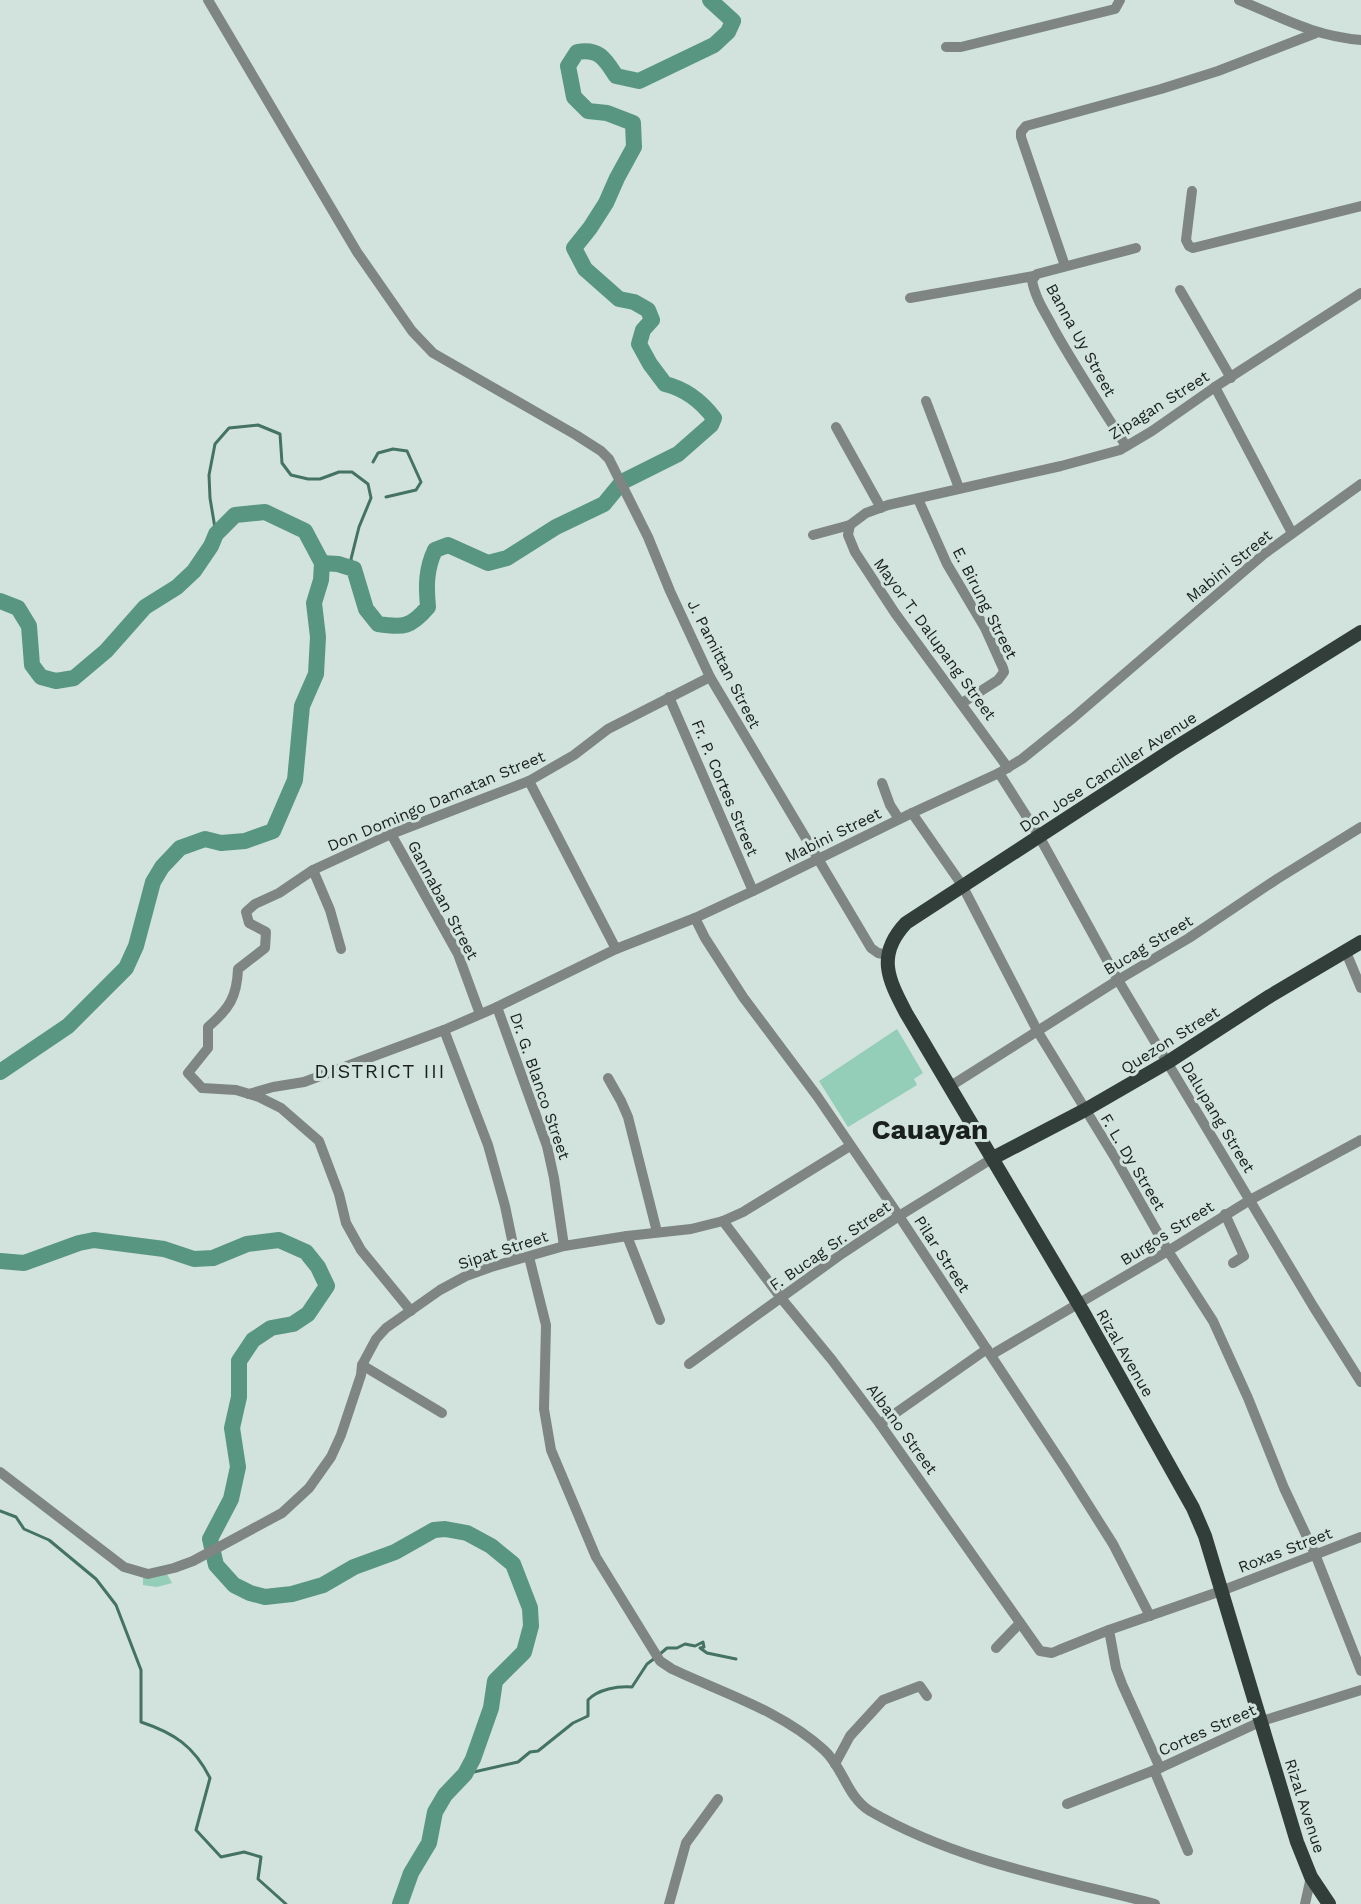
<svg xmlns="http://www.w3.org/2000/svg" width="1361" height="1904" font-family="'Work Sans',sans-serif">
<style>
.green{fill:#94cdb8}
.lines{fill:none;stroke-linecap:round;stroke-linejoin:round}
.stream{stroke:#457363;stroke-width:3}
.river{stroke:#589681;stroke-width:16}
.minor{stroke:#7e8582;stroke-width:10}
.major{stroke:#323e39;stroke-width:14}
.labels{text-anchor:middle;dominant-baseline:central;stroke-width:6;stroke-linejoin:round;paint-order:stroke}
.street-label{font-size:16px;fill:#19201d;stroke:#d1e3dc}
.quarter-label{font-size:20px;letter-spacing:1.5px;fill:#19201d;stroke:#d1e3dc}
.town-label{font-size:28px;font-weight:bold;fill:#19201d;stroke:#d1e3dc}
</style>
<rect width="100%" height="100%" fill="#d1e3dc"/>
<g class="green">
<path d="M897 1029 923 1073 914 1079 917 1085 848 1127 819 1081Z"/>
<path d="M167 1574 172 1583 157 1587 143 1585V1576Z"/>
</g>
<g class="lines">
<g class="stream">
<path d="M373 462 378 453 393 449 407 451 421 482 416 490 386 497"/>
<path d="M216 534 210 498 209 475 215 444 229 428 258 425 280 434 282 463 291 475 308 479H320L339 472H352L368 484 371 498 359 527 351 559 354 569"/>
<path d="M0 1511 16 1517 24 1529 49 1540 96 1579 116 1605 141 1670V1722C174 1733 194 1746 210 1778L196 1830 221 1857 244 1852 261 1857 258 1879 286 1904"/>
<path d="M660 1654 667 1648H677L685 1644 695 1646 703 1642 704 1647 700 1648 707 1653 736 1659"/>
<path d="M465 1774 518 1762 530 1752 538 1751 573 1723 588 1716V1700C598 1689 618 1686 632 1687L647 1664 655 1658"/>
</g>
<g class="river">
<path d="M322 563 338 564 354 569 366 609 378 624C404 628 411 627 428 607 426 586 426 569 435 550L448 545 488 563 507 558 556 527 604 504 622 482 678 454 711 425 714 418C701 401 686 389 665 384L650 364 639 344 643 330 652 320 648 310 634 302 619 299 585 269 574 248 590 228 606 203 617 178 634 147 633 123 607 113 588 111 574 97 568 66 577 52C599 48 605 59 616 76L639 81 714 45 728 32 733 21 710 0"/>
<path d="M0 601 18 608 29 626 32 665 41 677 56 681 74 678 106 651 145 607 177 587 194 571 211 546 216 534 235 515 265 512 305 531 322 563 321 580 314 603 318 637 316 674 302 706 295 780 273 831 245 841 221 843 205 839 180 848 162 867 153 882 136 946 126 968 68 1026 0 1072"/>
<path d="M0 1261 24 1263 79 1243 94 1240 164 1249 194 1259 213 1258 247 1244 279 1240 306 1252 318 1267 327 1286 308 1314 293 1324 271 1328 253 1340 239 1361V1397L232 1428 238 1467 231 1499 210 1539 216 1565 234 1585 250 1593 265 1597 292 1594 323 1585 354 1567 395 1552 434 1530 445 1529 467 1533 491 1546 513 1564 530 1608 531 1626 524 1652 495 1681 491 1708 473 1759 465 1774 445 1795 435 1812 429 1843 411 1873 400 1904"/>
</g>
<g class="minor">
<path d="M208 0 357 252 412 331 433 353 576 435 601 451 609 459 648 537 670 591 710 677 871 948 878 953 888 955"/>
<path d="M1239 0C1283 18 1313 36 1361 40"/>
<path d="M946 47H961L1115 9 1120 0"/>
<path d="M1192 191 1186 240 1189 246 1193 248 1361 206"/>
<path d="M1065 266 1021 137V132L1026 126 1161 89 1218 71 1316 33"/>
<path d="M1180 290 1231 378"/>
<path d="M910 298 1034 276"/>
<path d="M1215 387 1292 533"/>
<path d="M926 401 959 488"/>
<path d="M836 427 881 508"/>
<path d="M1126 446C1102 408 1077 370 1055 331 1047 315 1035 299 1032 280L1037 274 1136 248"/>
<path d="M918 499 947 564 985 628 1003 668 1004 672 998 680 962 703"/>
<path d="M850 525 848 535 855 552 895 613 1008 768"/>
<path d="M813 535 850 525 866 513 888 505 1061 466 1120 450 1152 431 1215 387 1361 293"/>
<path d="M669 697 753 891"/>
<path d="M999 773 1039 836 1118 980 1313 1306 1361 1382"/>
<path d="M529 781 616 949"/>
<path d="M882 783 890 805 899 819"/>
<path d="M912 813 962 885 1038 1032 1117 1161 1168 1251 1213 1321 1248 1398 1284 1488 1315 1554 1361 1671"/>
<path d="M391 834 458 954 480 1014"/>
<path d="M313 870 330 910 341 949"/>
<path d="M695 918 705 938 743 997 817 1096 899 1216 1065 1468 1113 1544 1150 1616"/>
<path d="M1346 952 1361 988"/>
<path d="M497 1007 547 1146 554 1178 564 1246"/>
<path d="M444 1030 488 1145 505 1206 516 1259"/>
<path d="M608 1078 621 1101 628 1117 657 1232"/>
<path d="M949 1087 1118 980 1189 938 1277 879 1361 827"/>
<path d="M249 1094 273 1087 304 1082 444 1030 497 1007 616 949 695 918 753 891 912 813 999 773 1022 759 1073 718 1264 554 1361 484"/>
<path d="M1225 1214 1244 1256 1233 1263"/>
<path d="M723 1221 781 1298 832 1360 880 1424 1040 1651 1052 1653 1059 1650 1109 1630 1221 1591 1361 1537"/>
<path d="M627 1236 660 1320"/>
<path d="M529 1257 546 1325 544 1409 551 1450 596 1557 660 1661 672 1669C723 1693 782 1711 824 1750 843 1767 847 1797 870 1811 958 1862 1059 1879 1155 1904"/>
<path d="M411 1311 361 1250 346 1223 339 1194 319 1141 281 1108 259 1097 236 1090 202 1088 188 1073 208 1048V1027C229 1009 237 997 238 969L265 948 266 932 249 923 246 912 255 904 279 893 313 870 391 834 529 781 574 755 608 729 710 677"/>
<path d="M991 1355 1168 1251 1250 1200 1361 1140"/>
<path d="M689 1364 843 1253 899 1216 993 1158"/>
<path d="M362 1365 442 1413"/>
<path d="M880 1424 987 1349"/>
<path d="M0 1472 124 1567 148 1574 174 1568 193 1561 282 1513 309 1488 331 1457 341 1435 361 1375 362 1365 376 1339 386 1328 440 1290 466 1276 491 1267 564 1246 627 1236 691 1229 723 1221 743 1212 850 1146"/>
<path d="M1109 1630 1116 1668 1122 1684 1160 1768"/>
<path d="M996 1648 1020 1623"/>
<path d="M835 1764 850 1736 883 1700 920 1686 927 1696"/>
<path d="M1154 1770 1188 1851"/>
<path d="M1067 1804 1160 1768 1262 1721 1361 1690"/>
<path d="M669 1904 686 1843 718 1799"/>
<path d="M1305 1904 1311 1877"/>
</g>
<g class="major">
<path d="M993 1158 1085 1110 1168 1062 1270 996 1361 942"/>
<path d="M1329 1904 1311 1877 1297 1842 1205 1536 1193 1508 1082 1310 906 1013C888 979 876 955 906 923L1173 749 1361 632"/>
</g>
</g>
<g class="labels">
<g class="street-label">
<text transform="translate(1081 340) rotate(61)">Banna Uy Street</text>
<text transform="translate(1159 405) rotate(-32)">Zipagan Street</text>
<text transform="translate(1229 566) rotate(-39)">Mabini Street</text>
<text transform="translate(985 603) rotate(63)">E. Birung Street</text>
<text transform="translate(935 639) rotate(54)">Mayor T. Dalupang Street</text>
<text transform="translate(724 664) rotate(63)">J. Pamittan Street</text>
<text transform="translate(1108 772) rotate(-33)">Don Jose Canciller Avenue</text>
<text transform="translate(725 788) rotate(67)">Fr. P. Cortes Street</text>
<text transform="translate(436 801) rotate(-23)">Don Domingo Damatan Street</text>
<text transform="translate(833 835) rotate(-26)">Mabini Street</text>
<text transform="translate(443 900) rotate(62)">Gannaban Street</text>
<text transform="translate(1148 945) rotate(-31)">Bucag Street</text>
<text transform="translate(1170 1040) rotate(-32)">Quezon Street</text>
<text transform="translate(540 1086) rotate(71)">Dr. G. Blanco Street</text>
<text transform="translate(1218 1117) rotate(59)">Dalupang Street</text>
<text transform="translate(1133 1162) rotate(59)">F. L. Dy Street</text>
<text transform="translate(1167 1233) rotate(-32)">Burgos Street</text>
<text transform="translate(830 1246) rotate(-35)">F. Bucag Sr. Street</text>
<text transform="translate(503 1250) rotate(-18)">Sipat Street</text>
<text transform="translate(942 1254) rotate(57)">Pilar Street</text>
<text transform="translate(1125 1353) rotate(60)">Rizal Avenue</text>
<text transform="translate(902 1429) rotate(54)">Albano Street</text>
<text transform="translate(1285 1550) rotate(-21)">Roxas Street</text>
<text transform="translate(1207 1730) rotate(-24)">Cortes Street</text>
<text transform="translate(1305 1806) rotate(72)">Rizal Avenue</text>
</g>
<g class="quarter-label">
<text x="380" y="1071">DISTRICT III</text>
</g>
<g class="town-label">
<text x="930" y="1129">Cauayan</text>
</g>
</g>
</svg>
